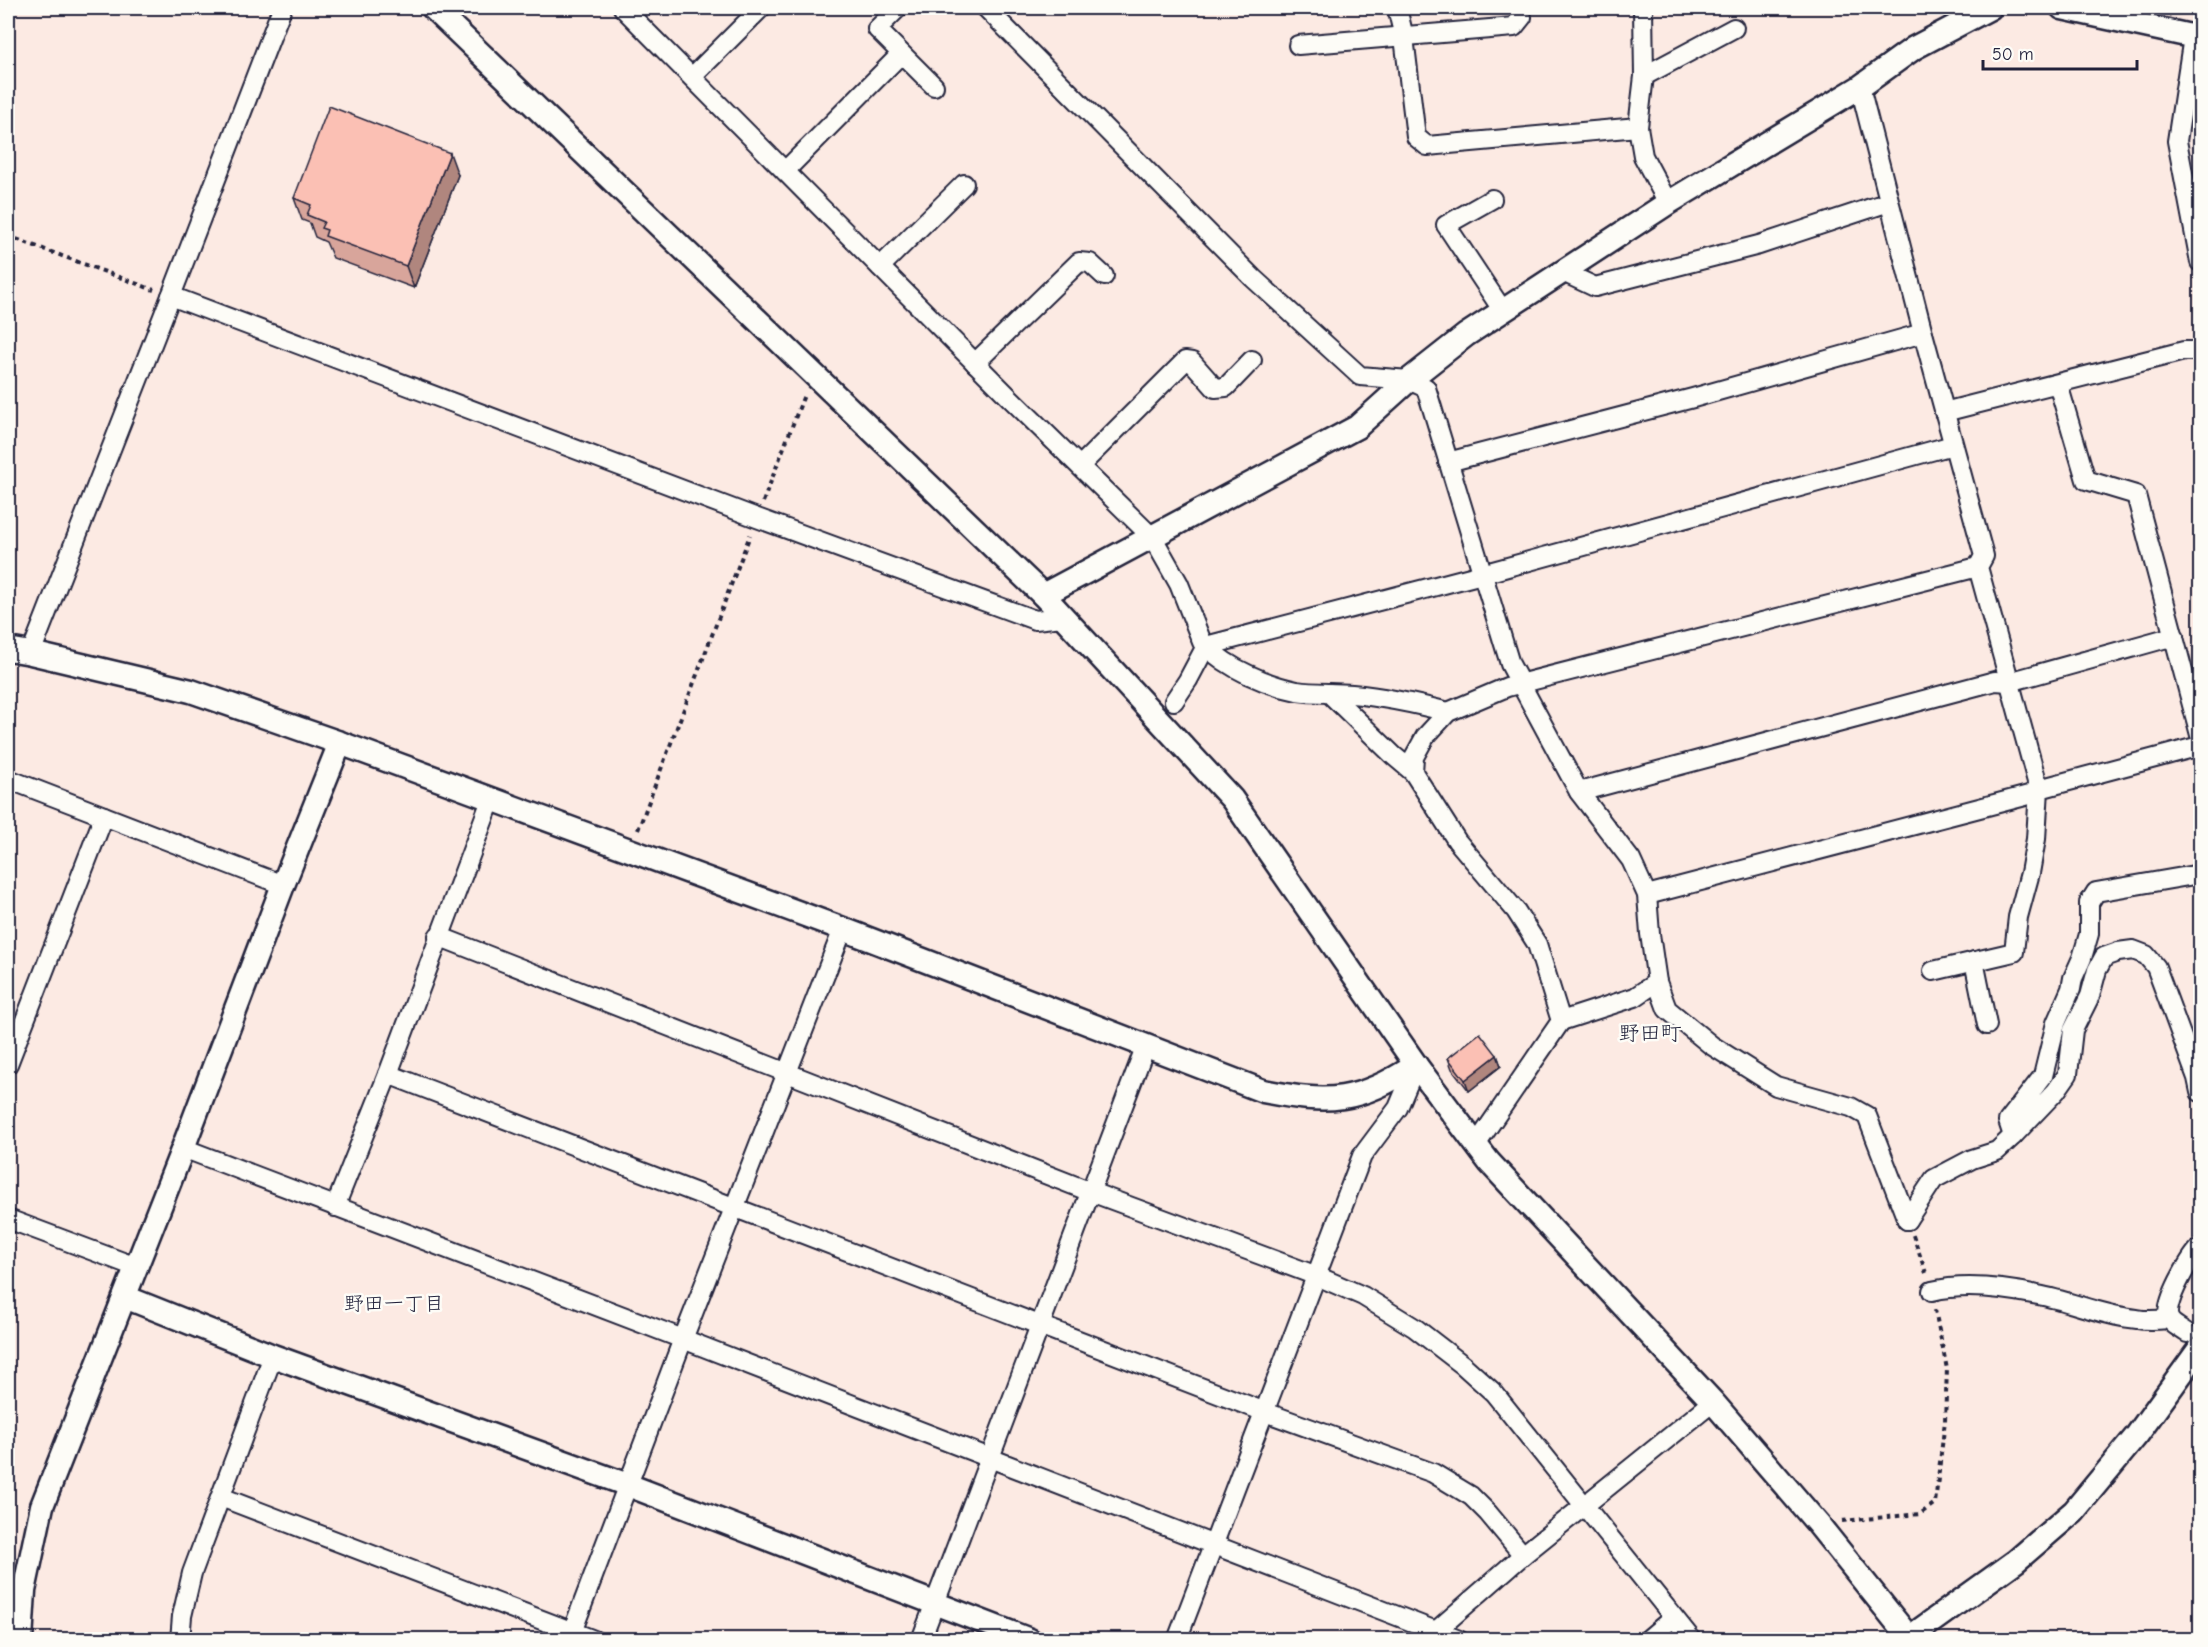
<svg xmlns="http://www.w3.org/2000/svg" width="2208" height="1647" font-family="'Comic Neue','Klee One',sans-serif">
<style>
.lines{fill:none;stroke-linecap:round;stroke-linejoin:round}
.minor-casing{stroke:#22223b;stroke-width:22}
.tertiary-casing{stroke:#22223b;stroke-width:27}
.path{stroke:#22223b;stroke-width:4;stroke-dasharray:4.5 4.5;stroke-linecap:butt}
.minor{stroke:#fdfcf7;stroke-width:18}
.tertiary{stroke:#fdfcf7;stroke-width:22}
.wall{fill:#d8a59b;stroke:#22223b;stroke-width:1.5}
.shaded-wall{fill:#b0867e;stroke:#22223b;stroke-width:1.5}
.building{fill:#fbc0b4;stroke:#22223b;stroke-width:1.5}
.labels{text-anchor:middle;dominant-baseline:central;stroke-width:5;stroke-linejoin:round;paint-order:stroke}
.neighbourhood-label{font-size:20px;fill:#22223b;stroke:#fdfcf7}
.quarter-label{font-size:21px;fill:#22223b;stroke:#fdfcf7}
</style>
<rect width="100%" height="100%" fill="#fceae3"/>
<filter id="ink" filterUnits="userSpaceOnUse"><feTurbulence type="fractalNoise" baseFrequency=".0167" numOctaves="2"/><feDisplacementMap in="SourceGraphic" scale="12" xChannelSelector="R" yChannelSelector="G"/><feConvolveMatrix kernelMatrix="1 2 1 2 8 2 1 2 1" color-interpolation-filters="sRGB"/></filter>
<g filter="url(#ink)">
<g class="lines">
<defs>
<g id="minor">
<path d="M623 8 1009 397 1153 538 1179 584 1202 642 1206 646 1188 680 1174 701"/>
<path d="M898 8 877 29 934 86"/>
<path d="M986 8 1253 278 1360 376 1409 380 1426 388 1510 664 1579 792 1631 860 1647 895 1650 934 1657 982 1667 1009 1711 1045 1776 1086 1851 1107 1867 1116 1907 1220"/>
<path d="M1397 8 1404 37 1416 137 1427 146 1638 127"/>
<path d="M1643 8 1644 76 1638 127 1643 156 1668 203"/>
<path d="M2193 37 2177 141 2200 262"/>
<path d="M1298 45 1514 27 1522 17 1519 8"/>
<path d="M1644 76 1734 28"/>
<path d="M692 77 761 8"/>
<path d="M785 171 901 54"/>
<path d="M1492 199 1446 225 1503 311"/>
<path d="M880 267 964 184"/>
<path d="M1563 272 1595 287 1759 245 1889 202"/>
<path d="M171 296 757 518 1035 620 1063 617"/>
<path d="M975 363 1079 262 1090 263 1104 276"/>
<path d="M2058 384 2086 480 2136 495 2200 735"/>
<path d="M1944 412 2184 351H2200"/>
<path d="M1448 462 1693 398 1923 333"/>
<path d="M1080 466 1185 361 1192 362 1215 388 1226 387 1252 360"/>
<path d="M31 653 171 296 282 8"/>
<path d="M1329 693 1394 756 1413 772"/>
<path d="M1448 712C1417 704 1385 697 1352 694 1334 692 1315 694 1297 691 1267 685 1227 668 1206 646L1482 574 1953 445"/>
<path d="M8 779 283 885"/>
<path d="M1579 792 1995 681 2009 682 2174 636"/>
<path d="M2200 874 2096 892 2089 903V934L2082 958 2073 978 2071 989 2056 1023 2043 1076 2008 1121 2013 1136 2056 1091 2068 1074 2073 1030 2090 996 2097 970 2104 957 2118 952 2133 950 2146 955 2156 967 2197 1078 2200 1092"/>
<path d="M1647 895 2029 795 2039 789 1978 567 1984 556 1923 333 1860 87"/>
<path d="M438 936 1091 1192 1317 1276 1363 1296 1415 1328 1463 1365 1494 1393 1692 1640"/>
<path d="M1974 961 1987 1025"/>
<path d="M1933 971 2014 952 2018 917 2030 873 2036 839 2039 789 2200 746"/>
<path d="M1561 1021 1635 997 1657 982"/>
<path d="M8 1064 104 816"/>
<path d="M388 1074 1265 1412 1433 1473 1471 1496 1488 1513 1523 1555"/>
<path d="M1476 1145 1561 1021 1537 944 1516 911 1457 841 1413 772 1414 757 1425 737 1448 712 1507 687 1978 567"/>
<path d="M183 1148 683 1339 1459 1640"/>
<path d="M335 1207 388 1074 491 800"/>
<path d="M8 1219 136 1267"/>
<path d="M1907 1220 1934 1179 1972 1159 1997 1151 2013 1136"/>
<path d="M1932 1291C1965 1283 2004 1288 2038 1295 2071 1301 2103 1316 2137 1319 2147 1321 2159 1320 2169 1319"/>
<path d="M2187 1333C2182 1329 2171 1324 2169 1318 2163 1304 2190 1258 2200 1248"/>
<path d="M221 1497 594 1640"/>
<path d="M1436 1631 1523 1555 1713 1402"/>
<path d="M180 1640 182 1616 192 1573 273 1356"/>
<path d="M569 1640 683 1339 843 929"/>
<path d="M921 1640 1146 1045"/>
<path d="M1177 1640 1362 1156 1398 1108 1416 1065"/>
<path d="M1647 1640 1673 1618"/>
</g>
<g id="tertiary">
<path d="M433 8 1043 595 1232 799 1416 1065 1489 1162 1713 1402 1818 1524 1911 1640"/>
<path d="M2062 8 2200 38"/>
<path d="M1043 595 1357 427 1409 380 1466 335 1668 203 1860 87 1914 48 1990 8"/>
<path d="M8 649 31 653 191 691 340 743 843 929 1263 1091C1330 1104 1357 1103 1416 1065"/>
<path d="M125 1297 273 1356 628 1485 1030 1640"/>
<path d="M21 1640 24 1591 42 1506 183 1148 283 885 340 743"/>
<path d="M1906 1640 2016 1561 2074 1511 2137 1435 2200 1348"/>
</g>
</defs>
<use href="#minor" class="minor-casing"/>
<use href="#tertiary" class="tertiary-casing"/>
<g class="path">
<path d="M8 236 154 290"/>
<path d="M763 502 804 395"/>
<path d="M638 830 750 535"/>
<path d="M1913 1235 1926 1273"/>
<path d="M1842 1521 1920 1514 1935 1503 1945 1421 1947 1369 1935 1310"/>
</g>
<use href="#minor" class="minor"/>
<use href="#tertiary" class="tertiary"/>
</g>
<g class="wall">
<path d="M458 175 414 288 333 258 326 242 315 237 310 223 302 220 294 198Z"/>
<path d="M1497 1055 1501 1066 1469 1091 1452 1069 1448 1058Z"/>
</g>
<g class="shaded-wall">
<path d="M450 153 458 175 414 288 406 266Z"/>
<path d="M1497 1055 1501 1066 1469 1091 1465 1080Z"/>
</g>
<g class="building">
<path d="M329 106 450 153 406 266 325 236 327 230 321 228 324 222 307 215 311 205 294 198Z"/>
<path d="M1480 1033 1497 1055 1465 1080 1448 1058Z"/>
</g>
</g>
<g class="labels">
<g class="neighbourhood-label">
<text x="394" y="1303">野田一丁目</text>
</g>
<g class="quarter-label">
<text x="1650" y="1033">野田町</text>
</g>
</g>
<rect width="2208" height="1647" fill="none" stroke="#fdfcf7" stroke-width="30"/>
<rect x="15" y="15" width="2178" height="1617" fill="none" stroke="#22223b" stroke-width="2" filter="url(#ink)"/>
<path d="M1983 60v9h154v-9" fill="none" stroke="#22223b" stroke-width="3"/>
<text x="1992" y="60" font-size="18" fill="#22223b" stroke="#fdfcf7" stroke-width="4.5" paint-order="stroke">50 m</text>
</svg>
